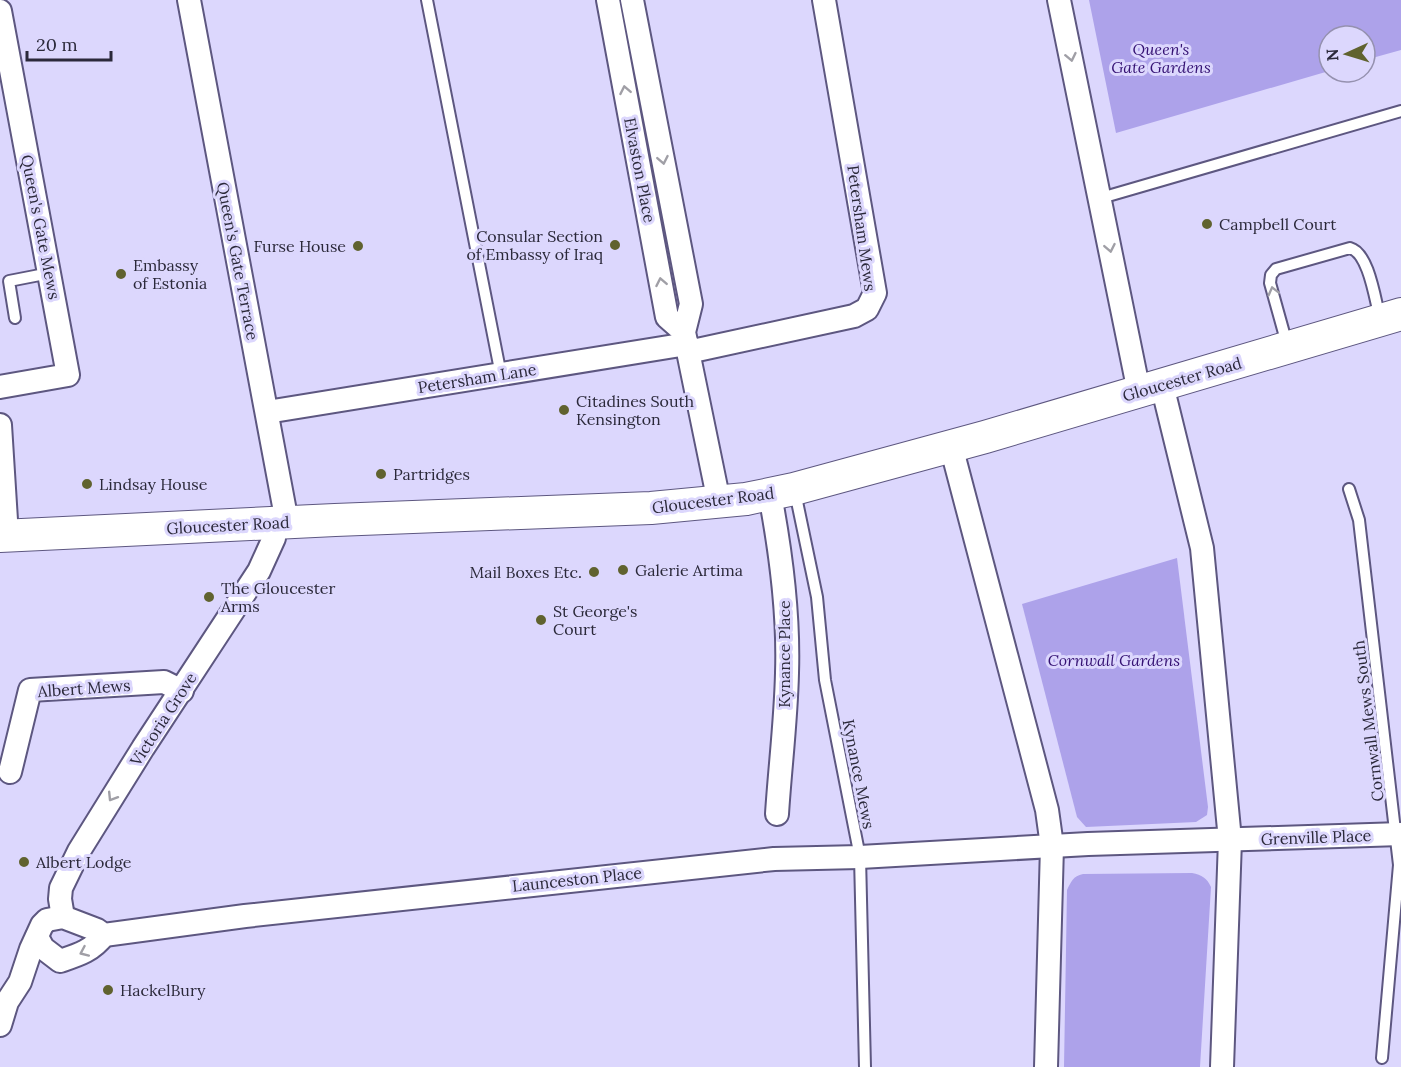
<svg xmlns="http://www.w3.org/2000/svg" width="1401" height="1067" font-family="Lora,serif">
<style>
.green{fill:#ada2ea}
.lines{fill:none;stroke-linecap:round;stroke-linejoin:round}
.lane-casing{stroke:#5d5780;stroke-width:14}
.street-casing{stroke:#5d5780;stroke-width:26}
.secondary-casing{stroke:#5d5780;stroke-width:34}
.lane{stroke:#fff;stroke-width:10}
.street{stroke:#fff;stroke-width:22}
.secondary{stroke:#fff;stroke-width:32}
.oneway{stroke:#a09fa6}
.poi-dot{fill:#60622f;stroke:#dcd7fd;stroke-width:2}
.labels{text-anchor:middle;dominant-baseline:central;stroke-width:6;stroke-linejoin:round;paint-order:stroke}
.park-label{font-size:16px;font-style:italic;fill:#341173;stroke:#dcd7fd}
.street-label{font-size:16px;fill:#2b293a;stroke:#dcd7fd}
.poi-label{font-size:16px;fill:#2b293a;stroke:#dcd7fd;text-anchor:start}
</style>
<rect width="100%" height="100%" fill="#dcd7fd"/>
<g class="green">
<path d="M1089 0H1401V50L1365 60V36H1329V71L1116 133Z"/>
<path d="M1177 558 1208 807 1207 815 1196 822 1086 827 1077 817 1022 604Z"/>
<path d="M1192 873C1202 875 1207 878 1211 887L1200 1067H1064L1067 890C1071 882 1073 876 1083 874Z"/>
</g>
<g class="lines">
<defs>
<g id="lane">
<path d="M427 0 501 375"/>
<path d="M1101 198 1401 111"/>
<path d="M15 318 9 281 50 273"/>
<path d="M1287 344 1270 283 1271 275 1276 269 1350 248C1369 253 1375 300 1380 318"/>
<path d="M1349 489 1359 520 1399 865 1382 1058"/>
<path d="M795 492 817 597 825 680 860 857 865 1067"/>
</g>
<g id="street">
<path d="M189 0 287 522"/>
<path d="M608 0 667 317 684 332"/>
<path d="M632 0 691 304 684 332 719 502"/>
<path d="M1059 0 1139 392"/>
<path d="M0 11 68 375 0 387"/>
<path d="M688 352 854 316 867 309 875 293 824 0"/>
<path d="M1162 385 1202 548 1230 840 1222 1067"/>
<path d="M267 412 687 344"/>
<path d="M0 425 7 536"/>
<path d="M951 446 1047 810 1052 846 1046 1067"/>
<path d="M770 495C781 553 789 613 787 673 786 720 780 767 777 814"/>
<path d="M10 772 30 690 164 682 182 691"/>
<path d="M63 917 60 899 61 888 79 851 143 748 259 571 274 538 275 523"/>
<path d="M37 937 43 948 60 961C78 955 92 951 104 935"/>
<path d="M0 1025 7 1002 20 982 31 949 42 925 47 920 63 917 97 930 104 935 245 916 774 859 860 857 1088 844 1401 834"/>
</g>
<path id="secondary" d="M0 536 335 520 651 508 746 499 794 489 985 437 1401 314"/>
</defs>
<use href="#lane" class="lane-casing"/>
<use href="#street" class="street-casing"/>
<use href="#secondary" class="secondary-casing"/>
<use href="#lane" class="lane"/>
<use href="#street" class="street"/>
<use href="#secondary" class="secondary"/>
</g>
<defs><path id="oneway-chevron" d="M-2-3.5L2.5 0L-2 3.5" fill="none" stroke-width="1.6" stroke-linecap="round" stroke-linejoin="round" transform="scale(1.5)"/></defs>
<g class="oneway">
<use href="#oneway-chevron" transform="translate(1071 57) rotate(78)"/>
<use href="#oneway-chevron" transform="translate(625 90) rotate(-101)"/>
<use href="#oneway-chevron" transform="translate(663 160) rotate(79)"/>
<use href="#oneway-chevron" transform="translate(1110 248) rotate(79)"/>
<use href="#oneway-chevron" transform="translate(661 282) rotate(-101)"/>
<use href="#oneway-chevron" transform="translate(1273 291) rotate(-104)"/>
<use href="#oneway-chevron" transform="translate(112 797) rotate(122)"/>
<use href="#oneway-chevron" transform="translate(84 952) rotate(156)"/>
</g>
<g class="poi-dot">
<circle cx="1207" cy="224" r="6"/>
<circle cx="615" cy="245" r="6"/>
<circle cx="358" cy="246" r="6"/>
<circle cx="121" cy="274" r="6"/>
<circle cx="564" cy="410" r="6"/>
<circle cx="381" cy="474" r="6"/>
<circle cx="87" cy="484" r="6"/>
<circle cx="623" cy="570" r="6"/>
<circle cx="594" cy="572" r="6"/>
<circle cx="209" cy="597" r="6"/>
<circle cx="541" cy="620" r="6"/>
<circle cx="24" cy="862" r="6"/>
<circle cx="108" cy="990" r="6"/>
</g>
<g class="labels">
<g class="park-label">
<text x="1161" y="49">Queen's<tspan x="1161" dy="18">Gate Gardens</tspan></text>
<text x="1114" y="660">Cornwall Gardens</text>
</g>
<g class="street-label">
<text transform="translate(640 170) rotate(79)">Elvaston Place</text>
<text transform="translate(41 227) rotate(79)">Queen's Gate Mews</text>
<text transform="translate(862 228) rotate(82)">Petersham Mews</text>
<text transform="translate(238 261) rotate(79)">Queen's Gate Terrace</text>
<text transform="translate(477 378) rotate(-9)">Petersham Lane</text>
<text transform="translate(1182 379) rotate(-16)">Gloucester Road</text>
<text transform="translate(713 500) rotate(-7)">Gloucester Road</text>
<text transform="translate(228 525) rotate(-3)">Gloucester Road</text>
<text transform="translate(784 654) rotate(-90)">Kynance Place</text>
<text transform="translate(84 688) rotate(-4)">Albert Mews</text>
<text transform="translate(163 719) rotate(-57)">Victoria Grove</text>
<text transform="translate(1368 721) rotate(-97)">Cornwall Mews South</text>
<text transform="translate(859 774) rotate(79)">Kynance Mews</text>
<text transform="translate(1316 837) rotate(-2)">Grenville Place</text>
<text transform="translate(577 879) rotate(-6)">Launceston Place</text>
</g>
<g class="poi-label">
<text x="1219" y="224">Campbell Court</text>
<text x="603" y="236" text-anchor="end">Consular Section<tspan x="603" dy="18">of Embassy of Iraq</tspan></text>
<text x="346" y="246" text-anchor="end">Furse House</text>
<text x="133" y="265">Embassy<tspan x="133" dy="18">of Estonia</tspan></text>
<text x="576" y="401">Citadines South<tspan x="576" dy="18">Kensington</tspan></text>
<text x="393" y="474">Partridges</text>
<text x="99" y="484">Lindsay House</text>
<text x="635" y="570">Galerie Artima</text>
<text x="582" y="572" text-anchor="end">Mail Boxes Etc.</text>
<text x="221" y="588">The Gloucester<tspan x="221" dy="18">Arms</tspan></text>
<text x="553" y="611">St George's<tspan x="553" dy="18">Court</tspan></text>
<text x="36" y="862">Albert Lodge</text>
<text x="120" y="990">HackelBury</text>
</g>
</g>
<g transform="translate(1347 54) rotate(266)"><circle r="28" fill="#dcd7fd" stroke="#9591af" stroke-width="1.5"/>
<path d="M0-4.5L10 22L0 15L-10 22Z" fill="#60622f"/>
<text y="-9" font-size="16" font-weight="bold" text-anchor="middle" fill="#2b293a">N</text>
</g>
<path d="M27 51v9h84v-9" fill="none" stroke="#2b293a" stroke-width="3"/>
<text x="36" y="51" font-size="18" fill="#2b293a" stroke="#dcd7fd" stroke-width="4.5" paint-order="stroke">20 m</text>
</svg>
